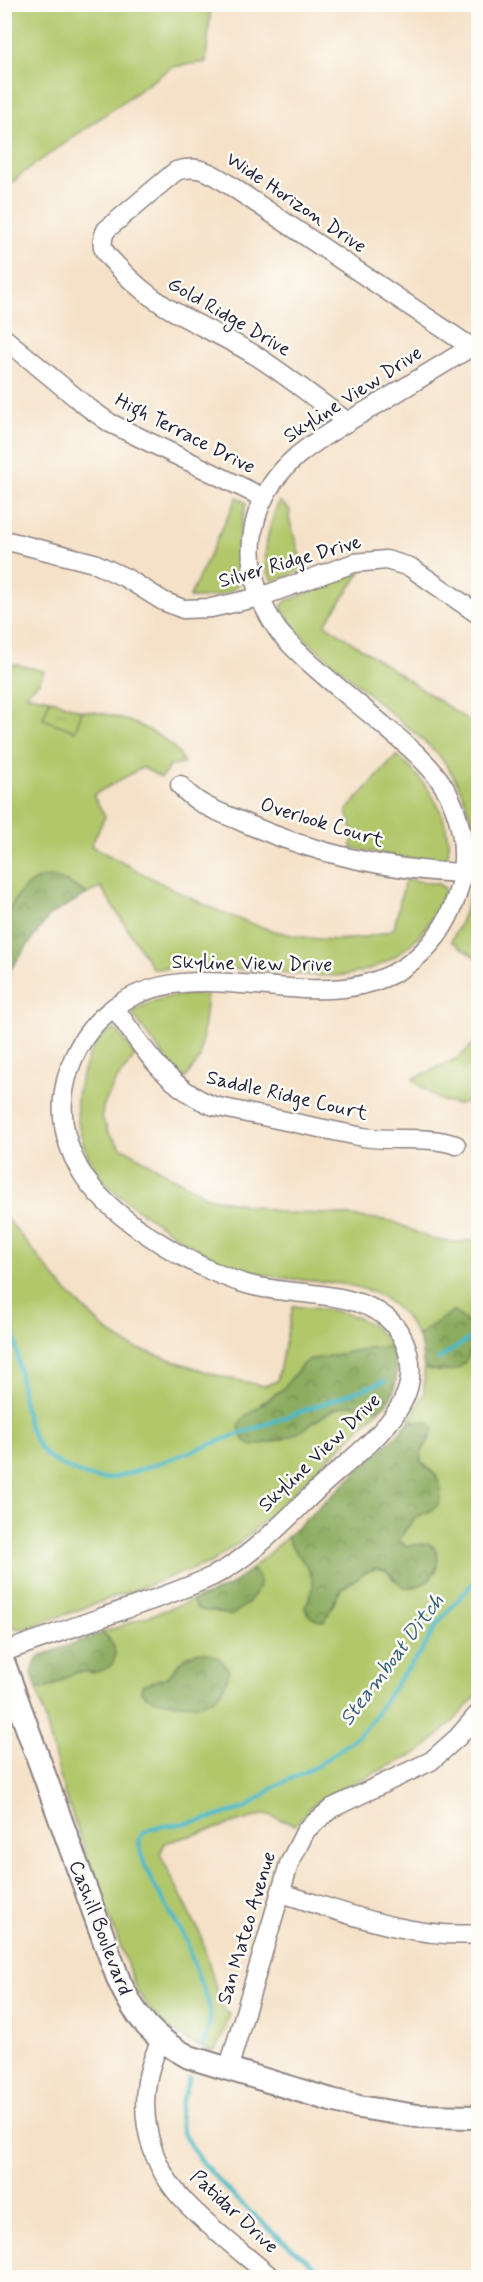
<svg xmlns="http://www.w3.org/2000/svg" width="483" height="2282" font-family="Mynerve,sans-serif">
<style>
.grass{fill:#b1c76b;stroke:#6a7453;stroke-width:1.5;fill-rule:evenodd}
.forest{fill:url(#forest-crowns);stroke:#57674d;stroke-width:1.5}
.park{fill:url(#park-tufts);stroke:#6a7453;stroke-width:1.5}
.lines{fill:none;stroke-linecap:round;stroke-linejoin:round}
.stream{stroke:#4cb9c6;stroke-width:4.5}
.minor-casing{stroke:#8c8281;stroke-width:21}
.tertiary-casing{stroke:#8c8281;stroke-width:26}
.minor{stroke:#fff;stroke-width:18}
.tertiary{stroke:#fff;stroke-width:22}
.labels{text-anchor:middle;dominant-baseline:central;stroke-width:5;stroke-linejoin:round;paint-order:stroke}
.street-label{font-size:20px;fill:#22223b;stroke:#fdfcf7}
.water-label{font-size:21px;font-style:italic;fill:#335e73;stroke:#fdfcf7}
</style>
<defs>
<pattern id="forest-crowns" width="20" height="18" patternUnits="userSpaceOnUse" patternTransform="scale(1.5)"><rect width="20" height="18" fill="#8cac5f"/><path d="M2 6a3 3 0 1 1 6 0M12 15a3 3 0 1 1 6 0" fill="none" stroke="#728c50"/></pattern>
<pattern id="park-tufts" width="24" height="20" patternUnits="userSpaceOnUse" patternTransform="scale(1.5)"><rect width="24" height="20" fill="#b1c76b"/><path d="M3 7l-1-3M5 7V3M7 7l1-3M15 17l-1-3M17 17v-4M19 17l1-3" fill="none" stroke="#98ab5e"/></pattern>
</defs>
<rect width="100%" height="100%" fill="#fdfcf7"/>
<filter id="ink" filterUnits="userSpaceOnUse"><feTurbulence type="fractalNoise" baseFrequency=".0167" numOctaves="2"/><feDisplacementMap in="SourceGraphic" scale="12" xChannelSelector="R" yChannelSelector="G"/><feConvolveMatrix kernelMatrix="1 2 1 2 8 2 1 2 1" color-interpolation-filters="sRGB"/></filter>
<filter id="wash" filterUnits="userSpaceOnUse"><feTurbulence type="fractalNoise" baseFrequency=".008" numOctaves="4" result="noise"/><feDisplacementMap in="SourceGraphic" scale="24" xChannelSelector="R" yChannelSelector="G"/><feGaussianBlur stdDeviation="1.35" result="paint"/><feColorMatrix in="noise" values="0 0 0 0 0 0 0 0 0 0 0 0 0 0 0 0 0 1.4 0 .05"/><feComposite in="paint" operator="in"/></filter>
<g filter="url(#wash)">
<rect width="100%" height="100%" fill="#f5e1c7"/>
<g class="grass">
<path d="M5 4 211 5 206 62 172 67 20 175 5 190Z"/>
<path d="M237 497 246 503 238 539 240 582C232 596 204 599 189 598Z"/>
<path d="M279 501 290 510 289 518 304 570 274 581C256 565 271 520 279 501Z"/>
<path d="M361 572 325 624 478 727V959L451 941C483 884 483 810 441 758 427 742 409 728 393 715 364 690 335 664 306 640L294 627 281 607 286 601Z"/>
<path d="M5 662 44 671 40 681 26 694 50 699 43 718 75 731 82 711C112 711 175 734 184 764L170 766 161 778 143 767 93 795 105 816 91 846C175 889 297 969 394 929L405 879 438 884 445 888C433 930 399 963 356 973 331 979 303 974 278 972 236 969 195 965 153 969L101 887 87 894 69 883 18 895 5 917Z"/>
<path d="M397 755C421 777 445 805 448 840 449 848 450 855 443 862L396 857 352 848V829L347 810Z"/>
<path d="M183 995H207L200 1058 186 1078 174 1070 133 1015V1012C148 1001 165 997 183 995Z"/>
<path d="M113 1029 119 1033 135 1056 115 1082 103 1107 102 1117 109 1133 121 1147 207 1197 286 1213 333 1214 392 1221 431 1239 454 1242 478 1240V1694L452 1723 421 1751 326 1796 312 1806 295 1825 266 1814 165 1843 160 1854 200 1933 221 2005 226 2012 230 2014 220 2043 215 2050 210 2051C174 2035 157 2024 136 1989L65 1795 37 1689C62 1690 67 1665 94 1673L109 1638 102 1633 193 1600C196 1612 201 1610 211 1611 218 1611 225 1614 231 1615L249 1602 259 1577 251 1569 287 1537C293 1554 318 1568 313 1589 311 1595 307 1602 305 1608L325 1620 341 1589 365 1573 376 1568 386 1570 394 1580 436 1572 438 1556 433 1546H407L399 1541 405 1530 418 1516 432 1510 439 1503 441 1489 436 1476 420 1460 422 1451 430 1439V1423L410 1420 424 1392V1368L438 1371 422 1334 417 1336C383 1268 318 1289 257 1273 213 1262 178 1238 141 1212 128 1202 113 1193 103 1180 84 1157 73 1120 78 1090 82 1070 93 1038 113 1029ZM181 1661 165 1702 141 1692 142 1685 168 1677Z"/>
<path d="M478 1040V1096C454 1115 431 1096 413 1079L458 1058Z"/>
<path d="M5 1216 64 1289 107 1331 130 1346 222 1377 264 1386 277 1381 293 1306C333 1311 367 1309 391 1347L370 1348 309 1360 302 1365 282 1390 260 1404 314 1422C325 1415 337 1406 350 1405 364 1403 367 1411 384 1405L249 1535 212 1562 25 1629 14 1628 5 1618 4 1548 8 1533 4 1525Z"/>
</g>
<g class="forest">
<path d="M52 877 69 883 87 894 49 916 5 977V917L18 895 26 886 39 878Z"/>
<path d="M453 1311C458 1315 464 1318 468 1323 478 1337 470 1366 452 1371 444 1373 433 1370 424 1368L421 1345 417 1336Z"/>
<path d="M391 1347C398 1365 400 1389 385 1404 374 1415 362 1403 350 1405 327 1407 312 1427 293 1435 280 1441 266 1443 252 1446L242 1438 239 1426 242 1419 282 1390 302 1365 309 1360 370 1348Z"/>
<path d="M410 1420 430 1423 434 1429 422 1451 420 1460 436 1476 441 1489 439 1503 432 1510 418 1516 405 1530 399 1541 407 1546 428 1543C446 1555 436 1580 418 1586 414 1588 408 1587 403 1587L386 1570 376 1568 365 1573 341 1589 325 1621C315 1622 310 1616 305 1608 307 1602 313 1592 313 1586 312 1564 294 1556 287 1537L399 1433Z"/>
<path d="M251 1569 259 1577C261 1595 244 1606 231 1616 224 1614 218 1611 211 1611 201 1610 196 1612 193 1600L228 1587Z"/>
<path d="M102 1633C116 1642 122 1662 103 1670 93 1675 85 1669 75 1673 61 1678 54 1690 37 1689L32 1673 36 1660 43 1655Z"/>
<path d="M198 1652C213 1653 221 1657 229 1671 224 1702 200 1708 172 1703 160 1701 150 1700 141 1692L142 1685 168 1677 187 1656Z"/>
</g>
<path class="park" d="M50 699 82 711 75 731 43 719Z"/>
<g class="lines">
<g class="stream">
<path d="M4 1305C27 1346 12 1421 46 1455 53 1461 61 1465 70 1469 101 1484 108 1480 140 1470L385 1381"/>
<path d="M439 1359 478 1333"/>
<path d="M202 2046C217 2009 209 2005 196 1971 192 1961 191 1951 186 1940 170 1908 142 1876 139 1840L142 1834 151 1828 200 1821 246 1808 276 1786 317 1766 338 1751 359 1735 372 1720 397 1682 422 1651 437 1624 478 1577"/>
<path d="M190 2077C185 2091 178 2106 180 2121 185 2163 294 2251 330 2278"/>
</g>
</g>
</g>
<g filter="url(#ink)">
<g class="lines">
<defs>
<g id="minor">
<path d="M4 338 86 406 110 423 264 498"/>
<path d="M348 422C318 401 289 377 258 357 207 325 163 315 120 269 107 255 97 249 106 230L176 171C193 166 204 169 219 178L471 347"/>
<path d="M4 540 94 563 126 578 163 601 183 609 211 608 260 597 354 563 386 560 410 567 478 614"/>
<path d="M180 785C195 804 217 811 238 820 309 852 385 870 462 873"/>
<path d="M114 1007C142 1047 167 1088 214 1106L363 1137C394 1142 427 1135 456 1145"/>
<path d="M4 1652C45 1637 86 1623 126 1609 155 1599 185 1589 213 1576 253 1556 286 1519 319 1488 347 1462 393 1429 406 1394 416 1368 408 1336 387 1318 354 1290 295 1296 254 1286 204 1275 114 1221 85 1178 68 1153 59 1121 64 1091 69 1060 84 1031 108 1012 199 938 327 1034 416 958 437 940 452 915 459 888 468 852 462 813 441 782 425 759 403 742 382 724 347 694 309 666 279 632 238 574 242 504 297 456 322 435 353 419 381 402 414 382 446 362 478 343"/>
<path d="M281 1893C344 1912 410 1939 478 1934"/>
<path d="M161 2041C133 2094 143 2158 185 2202 211 2229 243 2253 272 2278"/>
<path d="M228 2070 289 1864 306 1830 332 1808 431 1761 458 1737 478 1714"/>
</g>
<path id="tertiary" d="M4 1664 119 1981C136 2018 153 2038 189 2057L331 2100 359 2107 417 2116 478 2117"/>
</defs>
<use href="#minor" class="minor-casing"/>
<use href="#tertiary" class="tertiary-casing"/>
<use href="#minor" class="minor"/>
<use href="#tertiary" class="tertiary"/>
</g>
</g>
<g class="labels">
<g class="street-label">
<text transform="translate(296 203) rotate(34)">Wide Horizon Drive</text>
<text transform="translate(229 317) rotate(30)">Gold Ridge Drive</text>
<text transform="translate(353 395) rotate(-33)">Skyline View Drive</text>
<text transform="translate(185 434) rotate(27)">High Terrace Drive</text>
<text transform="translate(290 562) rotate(-16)">Silver Ridge Drive</text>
<text transform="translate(322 823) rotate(17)">Overlook Court</text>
<text transform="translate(252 964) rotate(1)">Skyline View Drive</text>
<text transform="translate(287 1096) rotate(13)">Saddle Ridge Court</text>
<text transform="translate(320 1453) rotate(-44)">Skyline View Drive</text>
<text transform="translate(100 1928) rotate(69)">Cashill Boulevard</text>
<text transform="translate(247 1928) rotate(-73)">San Mateo Avenue</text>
<text transform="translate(234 2212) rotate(43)">Patidar Drive</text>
</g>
<g class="water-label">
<text transform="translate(392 1660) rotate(-53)">Steamboat Ditch</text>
</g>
</g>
<rect width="483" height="2282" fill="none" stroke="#fdfcf7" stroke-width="24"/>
</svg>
